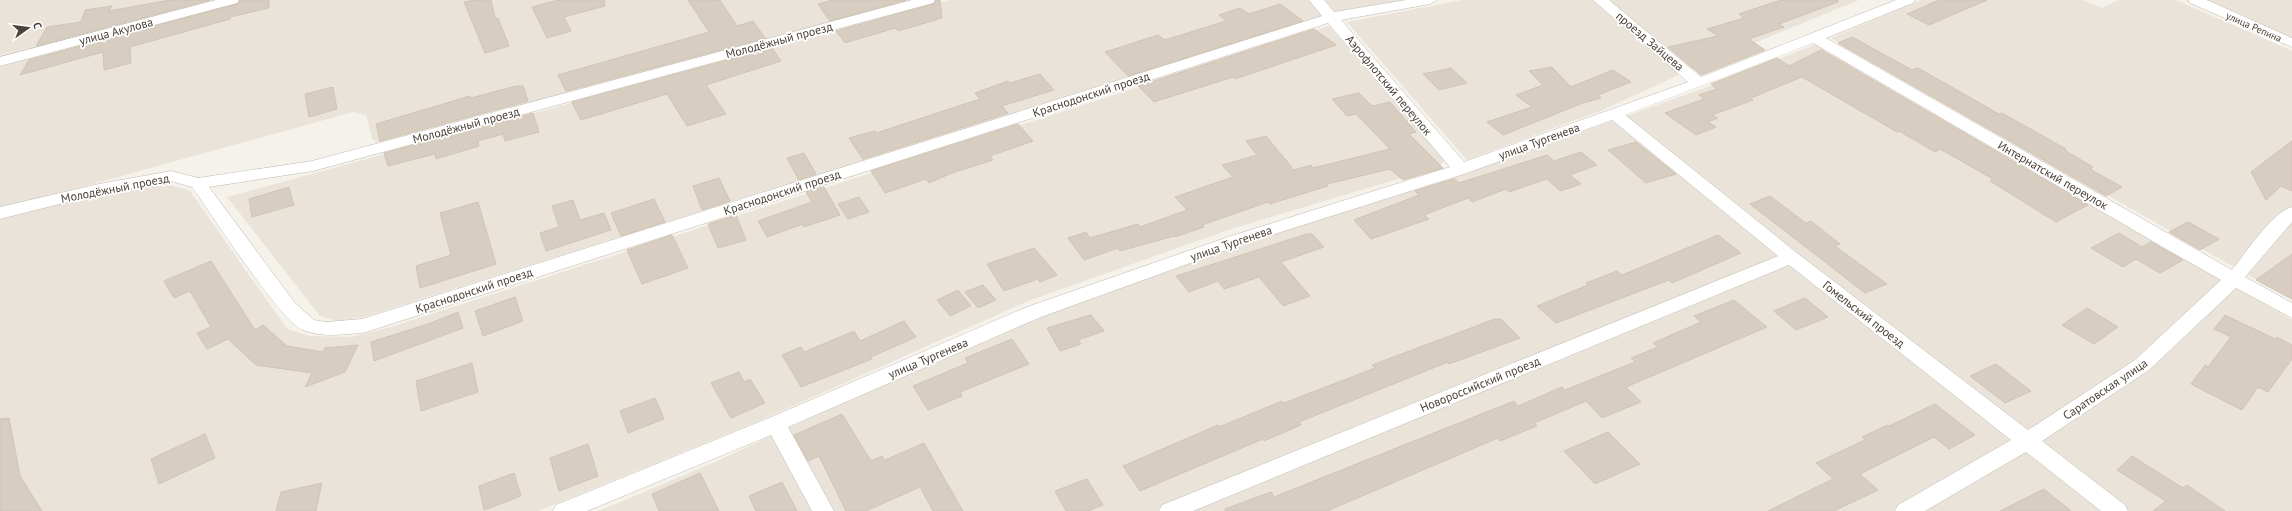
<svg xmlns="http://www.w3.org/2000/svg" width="2292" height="511" font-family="'PT Sans',sans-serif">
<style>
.residential{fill:#e9e3da}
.building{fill:#d7cdc1;stroke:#d2c4b4}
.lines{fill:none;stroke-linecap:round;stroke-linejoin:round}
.minor-casing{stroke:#c1b9ae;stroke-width:1}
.minor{fill:#fff;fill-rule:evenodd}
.labels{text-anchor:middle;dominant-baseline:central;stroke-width:3.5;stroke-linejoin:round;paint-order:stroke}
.far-street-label{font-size:10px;fill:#4a4239;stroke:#fff}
.street-label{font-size:12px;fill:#4a4239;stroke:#fff}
</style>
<rect width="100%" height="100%" fill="#f5f2eb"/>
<g class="residential">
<path d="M0 0H215L0 55Z"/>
<path d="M245 0H914L377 143 372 138 366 115 353 112 57 194 0 207V65Z"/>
<path d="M949 0H1310L1324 16 364 317 336 321 320 316 227 197Z"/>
<path d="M1325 0H1404L1335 12Z"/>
<path d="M1463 0H1594L1681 74 1600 111 1467 160 1347 22Z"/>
<path d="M1609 0H1859L1691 69Z"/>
<path d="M1921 0H2083L2102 8 2119 0H2176L2292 51V300L1831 38Z"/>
<path d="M2204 0H2292V39Z"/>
<path d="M1329 26 1445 161 1438 167 1231 229 1028 301 768 417 538 511H0V218L101 194 164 183 190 191 287 329 310 336 352 337 391 327Z"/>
<path d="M1817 44 2292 320V511H599L713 463 812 417 1049 314 1107 291 1261 238 1459 176 1713 85Z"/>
</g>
<g class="building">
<path d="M170 0H210L36 46 47 27 81 22 85 10 112 6 109 11Z"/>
<path d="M240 0H269V8L230 17V19L130 47 131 63 104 70 103 52 20 75 29 60 237 4Z"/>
<path d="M475 0H491L495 18H498L509 46 485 53 464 2Z"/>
<path d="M558 0H604L605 6 564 17 571 31 547 38 532 7Z"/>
<path d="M688 0H720L737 26 753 21 765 38 566 91 558 75 709 32Z"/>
<path d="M832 0H906L830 21 818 4Z"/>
<path d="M936 0H940L942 18 898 31 895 28 845 43 836 31 933 4Z"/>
<path d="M1781 0H1838V2L1779 24 1784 27 1749 39 1765 50 1701 75 1668 47 1718 36 1707 29 1744 18 1739 14Z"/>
<path d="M1939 0H1987L1929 25 1907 14Z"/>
<path d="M1280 4 1303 21 1128 76 1105 52 1158 35 1165 40 1226 21 1219 15 1240 8 1249 14Z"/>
<path d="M1314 29 1336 45 1235 79 1233 77 1154 102 1138 86Z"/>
<path d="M1852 37 1912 70 1918 68 1999 114 2002 113 2066 149 2064 150 2093 167 2090 169 2122 187 2106 196 1838 43Z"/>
<path d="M772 48 781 61 706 85 726 114 687 126 667 94 581 120 572 102Z"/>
<path d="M1821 50 2088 205 2056 222 1990 181 1993 179 1940 149 1935 152 1899 131 1897 132 1802 77 1751 98 1753 100 1712 115 1718 118 1708 122 1716 127 1696 135 1665 113 1704 99 1699 95 1717 89 1711 84 1777 58 1789 66Z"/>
<path d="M1552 67 1571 87 1613 70 1631 82 1598 95 1601 98 1583 103 1503 135 1487 122 1532 107 1516 95 1543 85 1529 71Z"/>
<path d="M1451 68 1467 83 1439 90 1423 74Z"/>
<path d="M1040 74 1054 90 1002 106 1008 113 863 159 849 138 875 131 876 133 980 99 975 93 1008 81 1010 83Z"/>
<path d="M516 86H523L528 101 380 141 376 124 470 96 471 98Z"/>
<path d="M333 87 337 109 309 117 305 94Z"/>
<path d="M1359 93 1372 106 1390 102 1416 132 1409 134 1443 168 1403 180 1390 169 1327 184 1328 186 1289 198 1270 204 1268 202 1202 225 1204 227 1175 237 1174 236 1120 251 1118 248 1084 260 1068 238 1086 232 1090 238 1138 224 1140 227 1187 210 1175 197 1233 177 1222 165 1257 155 1246 141 1266 136 1294 170 1311 165 1313 168 1390 149 1356 114 1347 116 1332 99Z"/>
<path d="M533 113 539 132 505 141 503 134 478 141 479 146 436 159 435 154 388 166 384 153Z"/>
<path d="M1018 124 1033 141 990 156 993 160 952 173 929 183 926 179 885 193 871 171Z"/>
<path d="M2292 141V191L2281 186 2266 200 2251 172Z"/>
<path d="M1636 142 1676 174 1646 183 1608 150Z"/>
<path d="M1581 152 1597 165 1570 175 1581 184 1560 191 1547 179 1509 192 1506 189 1472 202 1468 198 1424 215 1429 219 1371 239 1354 220 1419 195 1415 191 1454 179 1459 183 1547 155 1554 161Z"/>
<path d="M804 153 816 174 799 180 787 158Z"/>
<path d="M719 178 730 201 702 210 693 186Z"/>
<path d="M289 187 294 205 252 217 249 199Z"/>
<path d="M824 187 840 215 804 227 803 224 767 237 758 221 812 202 806 192Z"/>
<path d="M1770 196 1806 223 1811 221 1840 244 1835 246 1887 284 1865 293 1750 204Z"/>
<path d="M859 197 869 212 848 219 838 204Z"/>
<path d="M654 199 665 222 621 236 611 213Z"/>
<path d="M573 200 580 220 604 213 611 230 546 251 540 233 559 227 552 206Z"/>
<path d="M478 202 496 264 420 288 416 266 451 255 440 213Z"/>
<path d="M736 215 746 240 718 248 708 224Z"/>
<path d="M2188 222 2219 239 2200 250 2169 232Z"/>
<path d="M2119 233 2142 247 2151 242 2183 260 2160 273 2136 259 2123 267 2091 248Z"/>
<path d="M1307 234H1312L1324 247 1281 262 1310 296 1283 306 1259 277 1224 289 1218 281 1189 292 1176 276Z"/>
<path d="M672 235 688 268 642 284 627 250Z"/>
<path d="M1718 235 1741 253 1672 283 1669 280 1556 323 1537 306 1588 285 1586 283 1617 271 1622 275Z"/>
<path d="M1034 248 1057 275 1040 282 1038 279 1004 291 987 264Z"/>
<path d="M2292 254V299L2256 280Z"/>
<path d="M211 261 255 330 263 325 287 346 323 352 325 348 358 345 345 372 305 387 312 373 256 365 228 339 207 349 197 333 211 327 190 291 174 298 164 281Z"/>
<path d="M983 285 996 300 978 308 965 292Z"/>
<path d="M958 290 971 306 950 316 937 300Z"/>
<path d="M515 297 523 321 483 336 475 311Z"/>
<path d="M1805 298 1828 317 1796 330 1774 311Z"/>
<path d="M1734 300 1767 327 1626 387 1641 402 1602 418 1586 401 1534 423 1537 426 1500 441 1498 438 1327 511H1225V509L1271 492 1274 497 1514 401 1518 406 1562 387 1565 390 1635 362 1631 358 1658 347 1653 343 1701 322 1694 316Z"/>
<path d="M2087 308 2118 327 2094 344 2062 325Z"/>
<path d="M458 312 463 328 374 361 371 342 428 324Z"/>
<path d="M1091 315 1104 331 1078 340 1081 344 1060 351 1047 328Z"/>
<path d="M2225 315 2275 339 2277 337 2292 345V359L2268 392 2258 387 2242 410 2191 384 2205 365 2208 367 2231 337 2214 329Z"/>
<path d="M1495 319H1501L1520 338 1449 364 1448 362 1299 422 1301 425 1264 441 1263 439 1140 491 1123 466 1218 425 1219 427 1282 401 1284 403 1375 368 1372 365Z"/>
<path d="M904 321 916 337 871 357 872 359 801 387 782 355 801 347 804 352 854 331 860 341Z"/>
<path d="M1012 339 1029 364 960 392 962 396 928 410 913 386 968 363 965 358Z"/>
<path d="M472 363 478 392 421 411 416 381Z"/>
<path d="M1996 364 2031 391 2005 403 1970 376Z"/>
<path d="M739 372 744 382 750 379 765 403 731 418 711 383Z"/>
<path d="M655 398 664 419 628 433 620 411Z"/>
<path d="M1935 404 1975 435 1949 449 1934 437 1860 474 1878 490 1834 511H1768L1833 479 1816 463 1865 440 1862 437 1888 425 1889 426Z"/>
<path d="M842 414 871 461 882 456 885 460 924 443 963 511H933L920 487 866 511H846L819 456 808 461 794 435Z"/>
<path d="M9 418 20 476 42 511H0V419Z"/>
<path d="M1608 432 1640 464 1595 484 1564 451Z"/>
<path d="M205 434 215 458 159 484 151 459Z"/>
<path d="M588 444 598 476 559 491 550 458Z"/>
<path d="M2132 456 2183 488 2187 485 2225 511H2153L2166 501 2117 470Z"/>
<path d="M514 473 521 496 484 510 479 486Z"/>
<path d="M700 473 719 511H659L652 494Z"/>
<path d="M1087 479 1103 505 1088 511H1066L1055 491Z"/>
<path d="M782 482 797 511H756L749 496Z"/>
<path d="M322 483 316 511H276L281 492Z"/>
<path d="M2044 489 2071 511H2000Z"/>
</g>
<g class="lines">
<defs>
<g id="minor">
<path d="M216 0H239L237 3 0 66V57Z"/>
<path d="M912 0H935L933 3 313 171 209 187 295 303 314 320 326 322 362 319 1322 16 1309 0H1324L1334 12 1406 0H1437L1430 4 1341 20 1464 162 1688 82 1593 0H1609L1701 77 1896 0H1915L1913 3 1826 38 2232 270C2246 253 2271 213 2292 207V222L2245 277 2292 303V318L2236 288 2149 370 2042 441 2125 505 2128 511H2101L2026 452 1925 511H1895L1898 505 2011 440 1789 265 1193 511H1159L1162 505 1778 256 1612 120 1467 173 1240 245 1041 317 788 427 834 511H812L771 435 587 511H553L556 505 769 418 1027 307 1228 237 1450 167 1328 23 363 333C343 334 323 338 303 330 280 321 211 213 192 187L171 181 99 194 0 219V207L99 184 171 171 198 178 312 161ZM1813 43 2168 250 2221 280 2135 360 2028 430 1797 253 1625 115Z"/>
<path d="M2188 0H2207L2292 38V47L2190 3Z"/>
</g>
</defs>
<use href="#minor" class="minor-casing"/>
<use href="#minor" class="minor"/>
</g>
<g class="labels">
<g class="far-street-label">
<text transform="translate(2254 27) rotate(24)">улица Репина</text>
</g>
<g class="street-label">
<text transform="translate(116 31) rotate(-15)">улица Акулова</text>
<text transform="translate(779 40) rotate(-15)">Молодёжный проезд</text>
<text transform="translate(1650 41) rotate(40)">проезд Зайцева</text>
<text transform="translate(1389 85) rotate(50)">Аэрофлотский переулок</text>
<text transform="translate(1091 94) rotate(-18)">Краснодонский проезд</text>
<text transform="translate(466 125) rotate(-15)">Молодёжный проезд</text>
<text transform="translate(1539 141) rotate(-20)">улица Тургенева</text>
<text transform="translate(2053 175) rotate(30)">Интернатский переулок</text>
<text transform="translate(115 188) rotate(-11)">Молодёжный проезд</text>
<text transform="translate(782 192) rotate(-18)">Краснодонский проезд</text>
<text transform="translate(1231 243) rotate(-19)">улица Тургенева</text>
<text transform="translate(474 290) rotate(-18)">Краснодонский проезд</text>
<text transform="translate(1864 314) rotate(38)">Гомельский проезд</text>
<text transform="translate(928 358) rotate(-23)">улица Тургенева</text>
<text transform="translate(1480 384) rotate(-22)">Новороссийский проезд</text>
<text transform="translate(2105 389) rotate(-34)">Саратовская улица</text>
</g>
</g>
<g transform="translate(28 28) rotate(76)" stroke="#ffffff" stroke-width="3" paint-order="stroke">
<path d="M0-3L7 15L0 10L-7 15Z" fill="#4a4239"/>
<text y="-6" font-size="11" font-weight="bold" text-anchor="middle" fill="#4a4239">С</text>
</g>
</svg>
